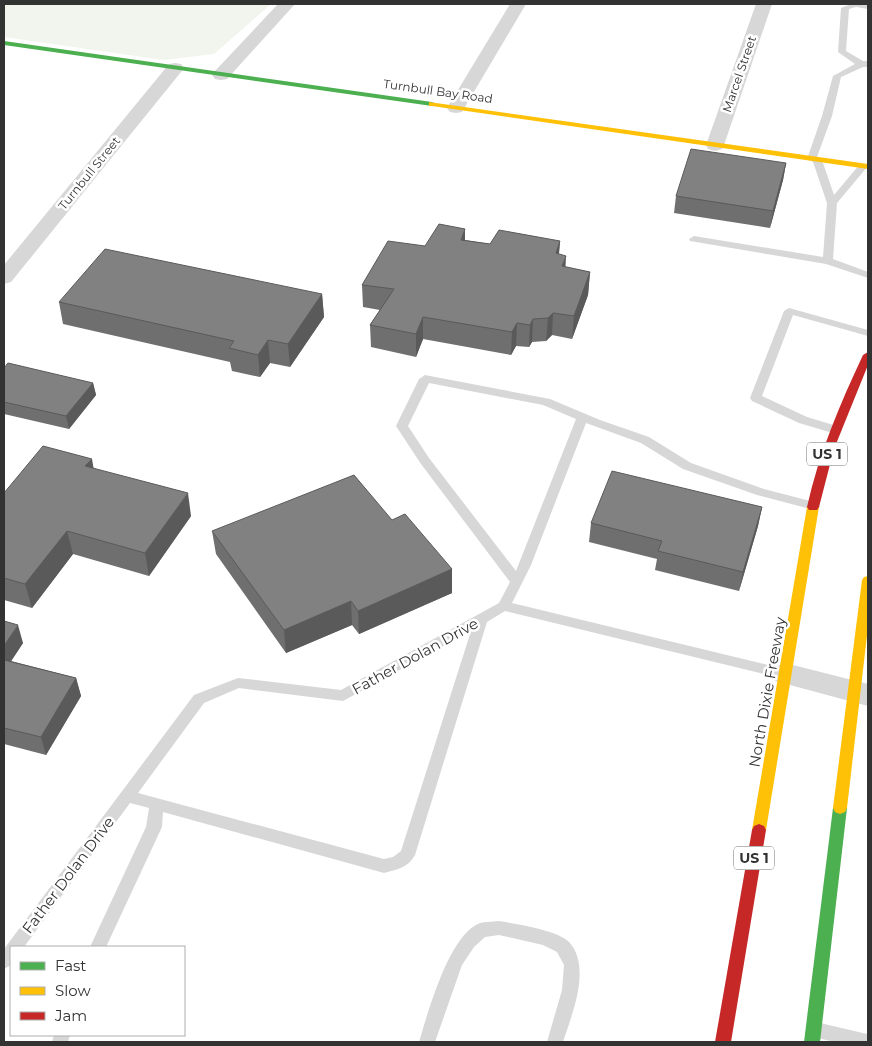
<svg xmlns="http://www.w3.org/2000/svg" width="872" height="1046" font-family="Montserrat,sans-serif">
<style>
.green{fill:#f1f5ed}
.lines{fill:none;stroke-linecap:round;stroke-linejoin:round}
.lane{fill:#d7d7d7;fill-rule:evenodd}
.street{fill:#d7d7d7;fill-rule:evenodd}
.fast{fill:#4caf50;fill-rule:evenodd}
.slow{fill:#ffc107;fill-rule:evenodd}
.jam{fill:#c62828;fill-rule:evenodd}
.wall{fill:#6f6f6f}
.shaded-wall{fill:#5a5a5a}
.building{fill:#818181;stroke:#5a5a5a}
.labels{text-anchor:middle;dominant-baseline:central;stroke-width:5;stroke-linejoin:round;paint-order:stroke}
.far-street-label{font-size:12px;fill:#333;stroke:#fff}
.shield{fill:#fff;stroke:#707070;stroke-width:1}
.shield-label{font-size:14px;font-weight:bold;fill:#333}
.street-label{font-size:15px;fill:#333;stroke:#fff}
</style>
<rect width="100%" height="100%" fill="#fff"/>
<path class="green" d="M4 4H271L214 54 163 60 4 37Z"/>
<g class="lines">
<g class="lane">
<path d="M851 4 868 5V9L856 7 849 9 846 51 863 61H868V67H863L841 77 832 116 817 157 822 160 834 195 860 164H866L868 166 837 203 833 259 868 272V278L826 264 690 241 689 239 694 236 823 257 827 203 813 162 807 159 822 116 833 76 855 64 838 52 841 8Z"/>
<path d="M789 308 868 330V336L793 315 762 396 807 417 840 427 842 430 840 433 836 434 799 423 752 401 750 398 784 311Z"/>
<path d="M425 375 550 399 600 420 649 437 691 463 764 489 818 503 820 506 818 509 814 510 757 495 683 469 641 443 586 423 531 565 512 603 785 669 790 670 792 674 790 678 785 679 505 611 487 622 415 855C409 867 396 870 384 873L163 812 162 827 106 947H90L146 827 149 808 130 803 24 947H11V965L4 969V949L194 695 238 678 341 690 499 603 510 582 421 464 396 426 419 379ZM429 383 543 405 576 419 516 571 429 458 408 426ZM471 631 401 851 393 857 384 859 138 793 204 703 239 688 343 701Z"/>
<path d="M499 921C516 924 557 930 569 942 592 967 572 1014 563 1042H547L562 990 564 965 557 952 543 945 499 935 485 937 474 947 462 965 435 1042H419C428 1012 448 940 476 925 482 921 492 922 499 921Z"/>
<path d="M816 1022 867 1034 868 1042H834L810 1036 808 1030 810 1024Z"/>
<path d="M54 1035H70L68 1042H52Z"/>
</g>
<g class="street">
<path d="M278 4H295L227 79 221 80 215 79 212 75 215 71Z"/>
<path d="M510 4H526L462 112 456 113 450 112 447 108Z"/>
<path d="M756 4H772L724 145 722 149 715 151 708 149 706 145Z"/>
<path d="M175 63 181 64 184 68 181 72 11 282 4 284V265L169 64Z"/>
<path d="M785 663 868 684V706L775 681 771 674 775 667Z"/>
</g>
<g class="fast">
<path d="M4 41 432 102 436 104 432 106 4 45Z"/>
<path d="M840 802 845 804 847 808 820 1042H804L833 808 835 804Z"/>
</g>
<g class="slow">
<path d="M429 102 868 164V169L432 106H429Z"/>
<path d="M813 503 819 507 766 830 764 834 759 836 754 834 752 830 807 507Z"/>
<path d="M868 576V627L847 808 845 812 840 814 835 812 833 808 862 580 864 577Z"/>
</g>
<g class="jam">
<path d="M868 352V365L834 449 819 507 817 510H809L807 507C819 453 840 404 863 355Z"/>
<path d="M759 824 764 826 766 830 731 1042H715L752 830 754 826Z"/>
</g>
</g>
<g class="wall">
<path d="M786 163 783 180 770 228 674 213 676 196Z"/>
<path d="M465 229V240L490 244 560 241 559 254 565 267 590 272 588 295 572 339 552 335 546 341 532 342 529 347 516 346 511 355 423 339 416 357 371 347 370 325 380 310 363 307 362 285Z"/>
<path d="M322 294 324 317 290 367 270 363 260 377 232 371 230 362 63 324 59 302Z"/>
<path d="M4 368 93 383 96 395 69 429 4 414Z"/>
<path d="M94 468 191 516 149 576 73 554 32 608 4 600V493Z"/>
<path d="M762 507 758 526 739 591 655 570 657 559 589 542 591 523Z"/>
<path d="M392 520 452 569V593L359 634 352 625 286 653 216 554 212 531Z"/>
<path d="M4 621 23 643 11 661 76 678 81 696 46 755 4 744Z"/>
</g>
<g class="shaded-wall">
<path d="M786 163 783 180 770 228 773 211Z"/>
<path d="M465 229V251L461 240Z"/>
<path d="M560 241 558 263 556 253Z"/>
<path d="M566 256 565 278 562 266Z"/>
<path d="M590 272 588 295 572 339 574 316Z"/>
<path d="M322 294 324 317 290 367 288 344Z"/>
<path d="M553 313 552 335 546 341 548 318Z"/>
<path d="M423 317V339L416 357V334Z"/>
<path d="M533 319 532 342 529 347 530 325Z"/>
<path d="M517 323 516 346 511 355 512 332Z"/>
<path d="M268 340 270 363 260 377 258 355Z"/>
<path d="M93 383 96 395 69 429 66 416Z"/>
<path d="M92 459 96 482 85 466Z"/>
<path d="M188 493 191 516 149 576 145 553Z"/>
<path d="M762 507 758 526 739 591 743 572Z"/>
<path d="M67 531 73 554 32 608 25 584Z"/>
<path d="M452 569V593L359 634 358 611Z"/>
<path d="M351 601 352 625 286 653 284 630Z"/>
<path d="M18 625 23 643 4 672V646Z"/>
<path d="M76 678 81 696 46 755 41 737Z"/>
</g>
<g class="building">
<path d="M691 149 786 163 773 211 676 196Z"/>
<path d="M439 224 465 229 461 240 490 244 499 230 560 241 556 253 566 256 562 266 590 272 574 316 553 313 548 318 533 319 530 325 517 323 512 332 423 317 416 334 370 325 394 289 362 285 388 241 425 246Z"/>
<path d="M105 249 322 294 288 344 268 340 258 355 229 348 234 341 59 302Z"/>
<path d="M8 363 93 383 66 416 4 402V368Z"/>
<path d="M43 446 92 459 85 466 188 493 145 553 67 531 25 584 4 578V493Z"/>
<path d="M612 471 762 507 743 572 658 551 662 541 591 523Z"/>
<path d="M354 475 392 520 405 514 452 569 358 611 351 601 284 630 212 531Z"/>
<path d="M4 621 18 625 4 646Z"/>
<path d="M4 660 76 678 41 737 4 728Z"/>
</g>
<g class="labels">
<g class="far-street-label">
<text transform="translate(739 74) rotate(-71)">Marcel Street</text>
<text transform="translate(438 91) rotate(8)">Turnbull Bay Road</text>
<text transform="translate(89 173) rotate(-51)">Turnbull Street</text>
</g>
<g class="shield">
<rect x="807" y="442.5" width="40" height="23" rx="4"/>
<rect x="734" y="846.5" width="40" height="23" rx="4"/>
</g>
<g class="shield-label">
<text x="827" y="454">US 1</text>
<text x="754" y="858">US 1</text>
</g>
<g class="street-label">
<text transform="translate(415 656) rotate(-29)">Father Dolan Drive</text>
<text transform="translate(767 692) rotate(-80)">North Dixie Freeway</text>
<text transform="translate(68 875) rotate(-53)">Father Dolan Drive</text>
</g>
</g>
<rect width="872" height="1046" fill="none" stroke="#333333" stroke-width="10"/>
<rect x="10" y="946" width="175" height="90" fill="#ffffff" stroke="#adadad"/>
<rect x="20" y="962" width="25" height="8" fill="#4caf50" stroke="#adadad"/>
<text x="55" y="971" font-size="15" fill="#333333">Fast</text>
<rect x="20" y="987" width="25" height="8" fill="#ffc107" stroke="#adadad"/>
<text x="55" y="996" font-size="15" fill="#333333">Slow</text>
<rect x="20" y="1012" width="25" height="8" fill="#c62828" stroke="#adadad"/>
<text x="55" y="1021" font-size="15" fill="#333333">Jam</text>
</svg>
